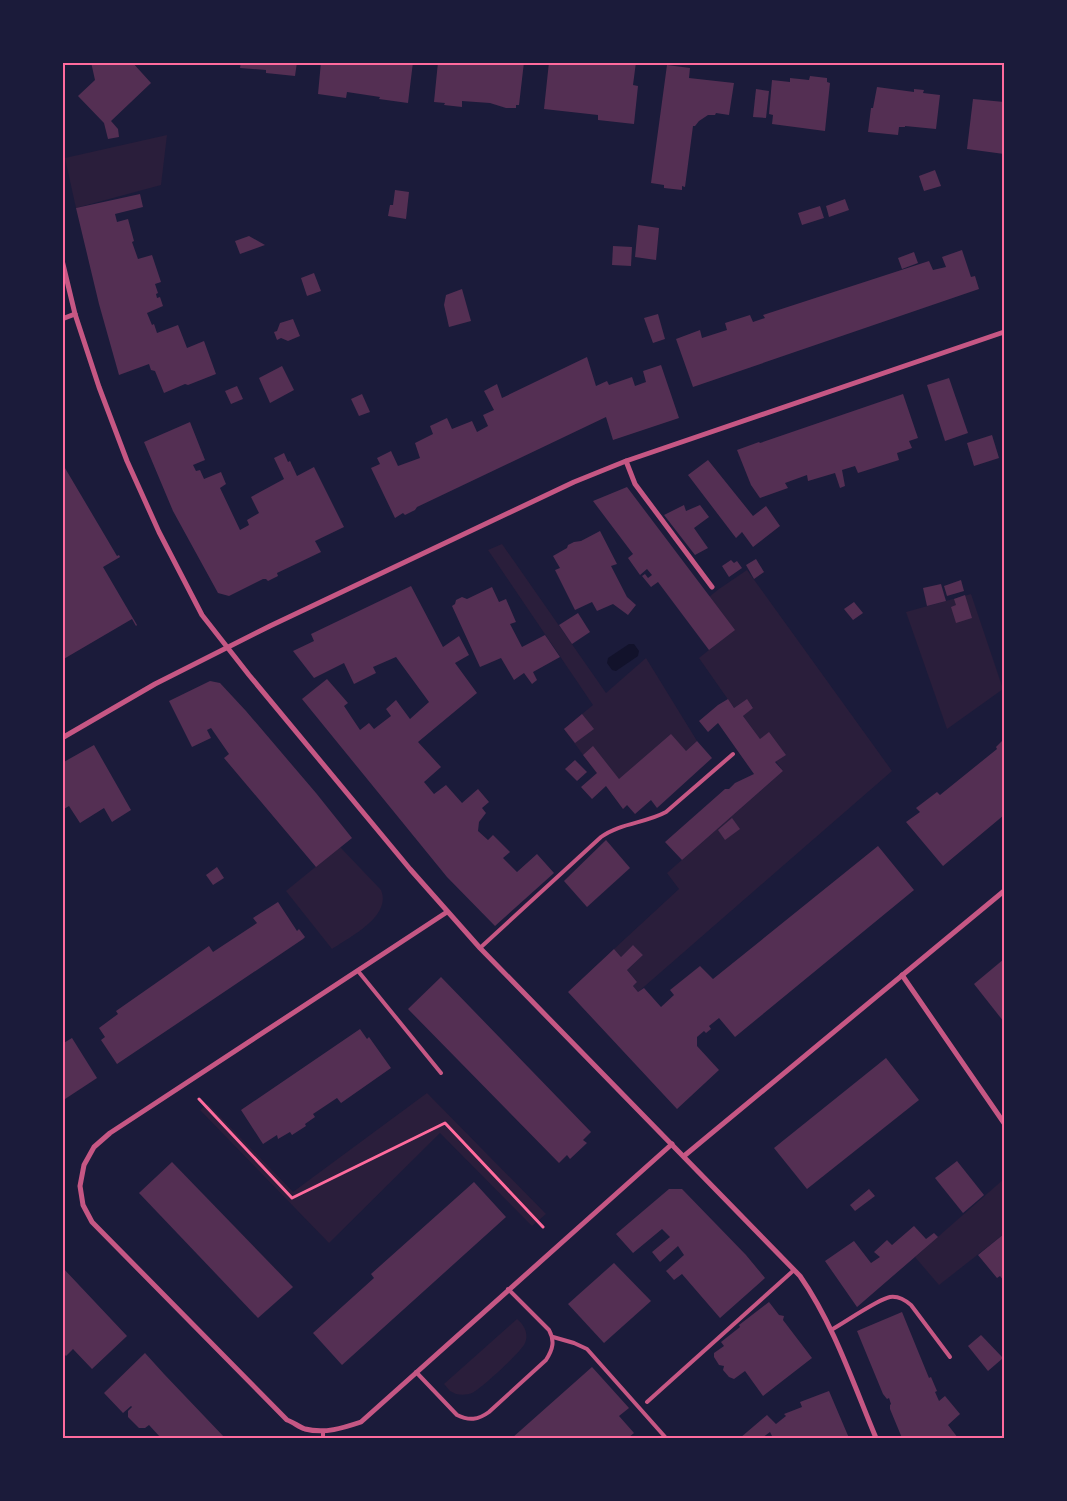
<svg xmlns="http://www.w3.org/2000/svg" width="1067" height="1501" font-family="Karla,sans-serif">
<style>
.green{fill:#2a1e3b}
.water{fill:#12122b}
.building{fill:#542f53}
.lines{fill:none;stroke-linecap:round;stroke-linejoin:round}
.path{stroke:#ff6b9d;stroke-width:3}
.service{stroke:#c65784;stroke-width:4}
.minor{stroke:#c65784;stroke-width:5}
.neatline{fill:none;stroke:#ff6b9d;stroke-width:2}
</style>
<rect width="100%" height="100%" fill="#1b1b3a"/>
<g class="green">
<path d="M167 135 161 185 76 208 65 158Z"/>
<path d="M502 544 606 693 646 658 697 741 623 809 564 729 593 705 488 550Z"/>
<path d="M747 570 892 771 638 992 633 986 637 982 627 970 643 955 633 945 621 957 614 949 679 889 667 873 783 771 743 716 753 707 746 700 734 708 699 658 734 630 709 597 719 589Z"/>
<path d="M971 594 1003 689 947 729 906 612Z"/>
<path d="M340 847 381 890C392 916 350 937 332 949L286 891Z"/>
<path d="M427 1093 546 1214 532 1226 440 1133 329 1243 200 1110 208 1104 293 1192Z"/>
<path d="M1004 1179V1234L939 1285 915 1257Z"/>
<path d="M517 1319C524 1325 529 1333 525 1343 522 1351 480 1390 472 1393 467 1395 461 1395 456 1394L450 1391 444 1384Z"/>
</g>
<path class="water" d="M629 644H634L639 651 638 656 616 671 612 670 607 663 608 658Z"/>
<g class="building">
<path d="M91 62H132L151 83 111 121 118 129 119 137 108 139 104 123 78 96 95 80Z"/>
<path d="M241 62H297L295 76 266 73V70L240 68Z"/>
<path d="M321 62H413L408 103 379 99 380 97 347 92 346 98 318 94Z"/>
<path d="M438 62H524L519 105H516V108H506L490 103 462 101V107L444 105 445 103 434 102Z"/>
<path d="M549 62H636L633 85 638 86 634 124 598 120V115L544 109Z"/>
<path d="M667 65 690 68 689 78 734 83 729 115 716 113 715 115H708L699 121 695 126H693L685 187 682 186V190L664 188V185L651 183Z"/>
<path d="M810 76 827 78V82L830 83 825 131 772 124 773 115 769 114 772 80 790 82V78L809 80Z"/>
<path d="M877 87 914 92V89L924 90 923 93 940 95 936 129 905 126V127H899L898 135 868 132 871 108H873Z"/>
<path d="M756 89 769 91 766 118 753 117Z"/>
<path d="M973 99 1004 102V154L967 149Z"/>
<path d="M935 170 941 186 924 191 919 176Z"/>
<path d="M395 190 409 192 406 219 388 216 390 205H393Z"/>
<path d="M140 194 143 207 115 214 117 222 128 219 134 241 132 242 138 259 152 255 161 282 155 284 158 293 156 294 157 298 160 297 163 306 147 313 152 325 154 324 157 333 178 325 187 348 204 341 216 374 188 385 185 384 164 393 155 371 151 370 149 364 119 375 99 304 76 208Z"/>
<path d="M845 199 849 210 829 217 826 206Z"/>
<path d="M820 206 824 218 802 225 798 213Z"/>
<path d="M638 225 659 228 656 260 635 257Z"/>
<path d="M249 236 265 245 240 254 235 241Z"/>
<path d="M613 246 632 247 631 266 612 265Z"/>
<path d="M962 250 971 277 975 276 979 289 693 387 676 339 700 330 702 338 727 330 725 323 750 315 753 322 765 318 763 315 929 261 933 270 946 267 942 257Z"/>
<path d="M914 252 918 263 902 269 898 258Z"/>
<path d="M314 273 321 291 307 296 301 278Z"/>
<path d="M462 289 471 321 449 327 444 305 446 295Z"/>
<path d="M658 314 665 339 653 343 644 318Z"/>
<path d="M293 319 300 336 288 341 281 338 277 340 274 332 277 331 280 323Z"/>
<path d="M587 357 596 386 607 381 609 385 632 377 635 386 646 382 643 371 661 365 679 418 613 440 606 417 417 507 415 510 405 515 403 513 395 518 371 468 380 464 377 458 391 451 398 466 420 458 415 443 433 434 430 426 447 418 452 429 472 421 477 432 488 426 483 415 494 410 484 391 497 384 502 398Z"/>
<path d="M282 366 294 390 270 403 259 378Z"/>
<path d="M949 378 968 433 945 441 927 385Z"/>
<path d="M237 386 243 399 231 404 225 391Z"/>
<path d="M362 394 370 412 359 416 351 399Z"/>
<path d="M903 394 918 438 909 441 912 448 897 453 899 460 858 473 855 466 842 470 845 486 840 488 835 473 808 481 807 475 785 483 788 488 760 498 751 485 737 450 759 442 760 443Z"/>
<path d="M190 422 205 460 193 465 196 471 200 470 204 479 221 472 226 484 220 488 240 530 249 525 247 520 259 513 251 497 284 479 274 458 284 453 288 462 290 461 297 476 314 467 344 527 315 541 321 552 277 573 278 576 268 581 266 579H263L229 596 218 593 173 511 144 442Z"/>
<path d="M992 435 999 458 974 466 967 443Z"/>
<path d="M708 460 753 516 766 506 780 526 753 547 742 532 736 538 688 475Z"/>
<path d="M62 463 117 556 119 555 120 557 103 567 137 625 136 626 132 619 62 660V589L65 587 62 583Z"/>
<path d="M627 487 735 630 709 650 658 582 651 587 642 576 645 574 648 578 652 575 647 569 640 575 628 558 633 554 593 501Z"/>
<path d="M684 505 686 511 700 505 709 517 694 528 708 548 695 555 664 515Z"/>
<path d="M600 531 617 564 611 566 627 597 636 605 628 615 613 604 597 611 592 602 575 610 555 570 560 568 553 556 567 548 568 545 574 542 581 541Z"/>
<path d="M756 559 764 572 754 579 746 565Z"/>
<path d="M731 560 734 563 737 561 742 568 729 577 722 566Z"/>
<path d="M961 580 964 591 947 596 944 586Z"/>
<path d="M941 584 946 601 927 606 923 588Z"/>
<path d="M411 586 443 647 459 636 469 655 455 663 477 693 418 742 441 767 424 782 434 794 446 785 462 803 478 789 489 802 482 808 486 813 479 822 478 831 488 840 493 835 510 852 503 858 517 872 537 854 554 873 495 926 447 877 302 699 327 679 348 703 344 706 360 730 369 723 374 729 391 716 386 709 396 700 410 719 429 702 396 657 373 667 376 673 354 684 344 663 314 678 293 651 314 641 311 634Z"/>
<path d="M492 587 499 602 506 599 516 622 510 624 522 647 545 635 560 657 533 672 537 680 532 684 524 673 514 680 501 658 480 667 452 606 455 604 456 600 462 597 467 599Z"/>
<path d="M965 595 972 618 956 623 951 607 956 605 954 599Z"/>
<path d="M854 602 863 613 853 620 844 609Z"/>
<path d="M578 613 590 632 572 644 559 625Z"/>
<path d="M210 681 220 683 246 711 316 793 352 838 316 867 224 758 229 754 211 728 207 730 211 738 192 747 169 701Z"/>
<path d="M728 699 734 708 747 699 753 708 743 716 760 739 769 732 786 755 775 762 783 771 682 860 665 842 725 789H729L735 783 754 774 718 723 708 732 699 721 718 705Z"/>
<path d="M582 714 594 729 575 743 564 729Z"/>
<path d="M671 734 686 751 697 741 712 758 657 808 651 800 635 814 627 805 623 809 606 786 592 799 581 787 597 773 583 755 593 746 619 779Z"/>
<path d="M1004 739V815L943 866 906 822 920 812 916 808 937 792 940 795 997 749 996 747Z"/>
<path d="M94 745 131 810 112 822 104 808 80 823 69 806 62 810V763Z"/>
<path d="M575 760 587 772 577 781 565 769Z"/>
<path d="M732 818 740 829 725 840 718 830Z"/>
<path d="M606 840 630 868 587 907 564 881Z"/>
<path d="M878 846 914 890 735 1037 719 1018 709 1026 711 1029 706 1033 704 1031 697 1037V1046L719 1070 677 1109 568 992 614 949 621 957 633 945 643 955 627 970 637 982 633 986 638 992 644 988 661 1007 674 995 670 990 700 966 713 979Z"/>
<path d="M217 867 224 878 213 885 206 875Z"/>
<path d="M278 902 297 931 299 929 305 937 303 939 117 1064 101 1040 105 1037 99 1028 118 1014 116 1011 209 946 213 952 257 923 253 918Z"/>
<path d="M1004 959V1022L974 984Z"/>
<path d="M441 977 591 1132 583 1140 587 1143 570 1159 567 1155 559 1163 408 1009Z"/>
<path d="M360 1029 367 1039 369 1037 391 1068 341 1103 337 1098 313 1114 315 1117 305 1124 306 1126 292 1135 290 1132 278 1139 277 1135 263 1144 241 1110Z"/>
<path d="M72 1038 97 1078 62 1101V1044Z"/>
<path d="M886 1058 919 1100 807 1189 774 1148Z"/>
<path d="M957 1161 984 1195 963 1213 935 1178Z"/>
<path d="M172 1162 293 1287 258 1318 139 1193Z"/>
<path d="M474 1182 506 1217 342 1365 313 1333 374 1278 371 1274Z"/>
<path d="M669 1189H682L746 1255 765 1278 720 1318 682 1274 674 1280 666 1271 684 1255 678 1246 660 1262 652 1252 670 1237 662 1229 633 1253 616 1234Z"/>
<path d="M869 1189 875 1196 855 1211 850 1205Z"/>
<path d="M914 1226 926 1239 934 1233 938 1237 857 1307 825 1261 854 1241 871 1263 880 1257 874 1252 887 1240 892 1245Z"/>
<path d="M1004 1234V1281L1000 1276 997 1278 978 1255Z"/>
<path d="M614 1263 651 1301 604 1343 568 1304Z"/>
<path d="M62 1267 127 1336 92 1369 73 1349 66 1356 62 1352Z"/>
<path d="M769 1302 779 1315 784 1316 783 1320 812 1358 763 1396 745 1371 734 1379 729 1377 723 1370 724 1366 719 1365 714 1357V1353L724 1346 721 1342 740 1327 739 1325Z"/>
<path d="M902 1312 929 1378 931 1377 937 1391 935 1392 939 1401 945 1396 960 1414 948 1425 958 1438H902L890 1409V1405L891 1404 889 1398 887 1399 883 1394 857 1331Z"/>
<path d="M981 1335 1003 1358 988 1371 968 1346Z"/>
<path d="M145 1353 164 1374 225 1438H161L149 1425 145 1428H139L128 1417V1411L132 1407 131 1406 123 1413 104 1393Z"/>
<path d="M592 1367 629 1408 619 1416 634 1433 628 1438H512Z"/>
<path d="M829 1391 849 1438H773L770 1432 762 1438H740L767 1415 776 1424 786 1416 784 1414 802 1407 800 1402Z"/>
</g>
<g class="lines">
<path class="path" d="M199 1099 292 1198 445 1123 543 1227"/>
<g class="service">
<path d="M480 948 601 837C620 823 646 823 666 812L733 754"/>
<path d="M358 971 441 1073"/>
<path d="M831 1330C844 1323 878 1299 890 1297 899 1296 905 1300 911 1305L950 1357"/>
<path d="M553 1337 574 1343 587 1349 666 1438"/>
<path d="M416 1372 457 1415C469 1421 478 1420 489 1412L546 1360C553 1349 555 1341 549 1330L508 1289"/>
<path d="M647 1402 794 1270"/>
<path d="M323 1431V1438"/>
</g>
<g class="minor">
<path d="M62 260 75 314 99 387 127 461 159 532 202 615 249 675 410 869 480 948 800 1276C834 1325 853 1383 876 1438"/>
<path d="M62 319 75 314"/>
<path d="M626 461 635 484 712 587"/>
<path d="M62 738 155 684 270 626 574 482 626 461 1004 332"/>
<path d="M447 912 110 1133 94 1147 84 1165 80 1186 83 1205 92 1222 287 1420C293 1422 299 1427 305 1429 325 1434 343 1428 361 1422L672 1144"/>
<path d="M902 975 1004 1123"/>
<path d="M684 1156 1004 891"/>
</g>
</g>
<rect width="1067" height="1501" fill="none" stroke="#1b1b3a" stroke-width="128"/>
<rect x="64" y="64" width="939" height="1373" class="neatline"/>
</svg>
